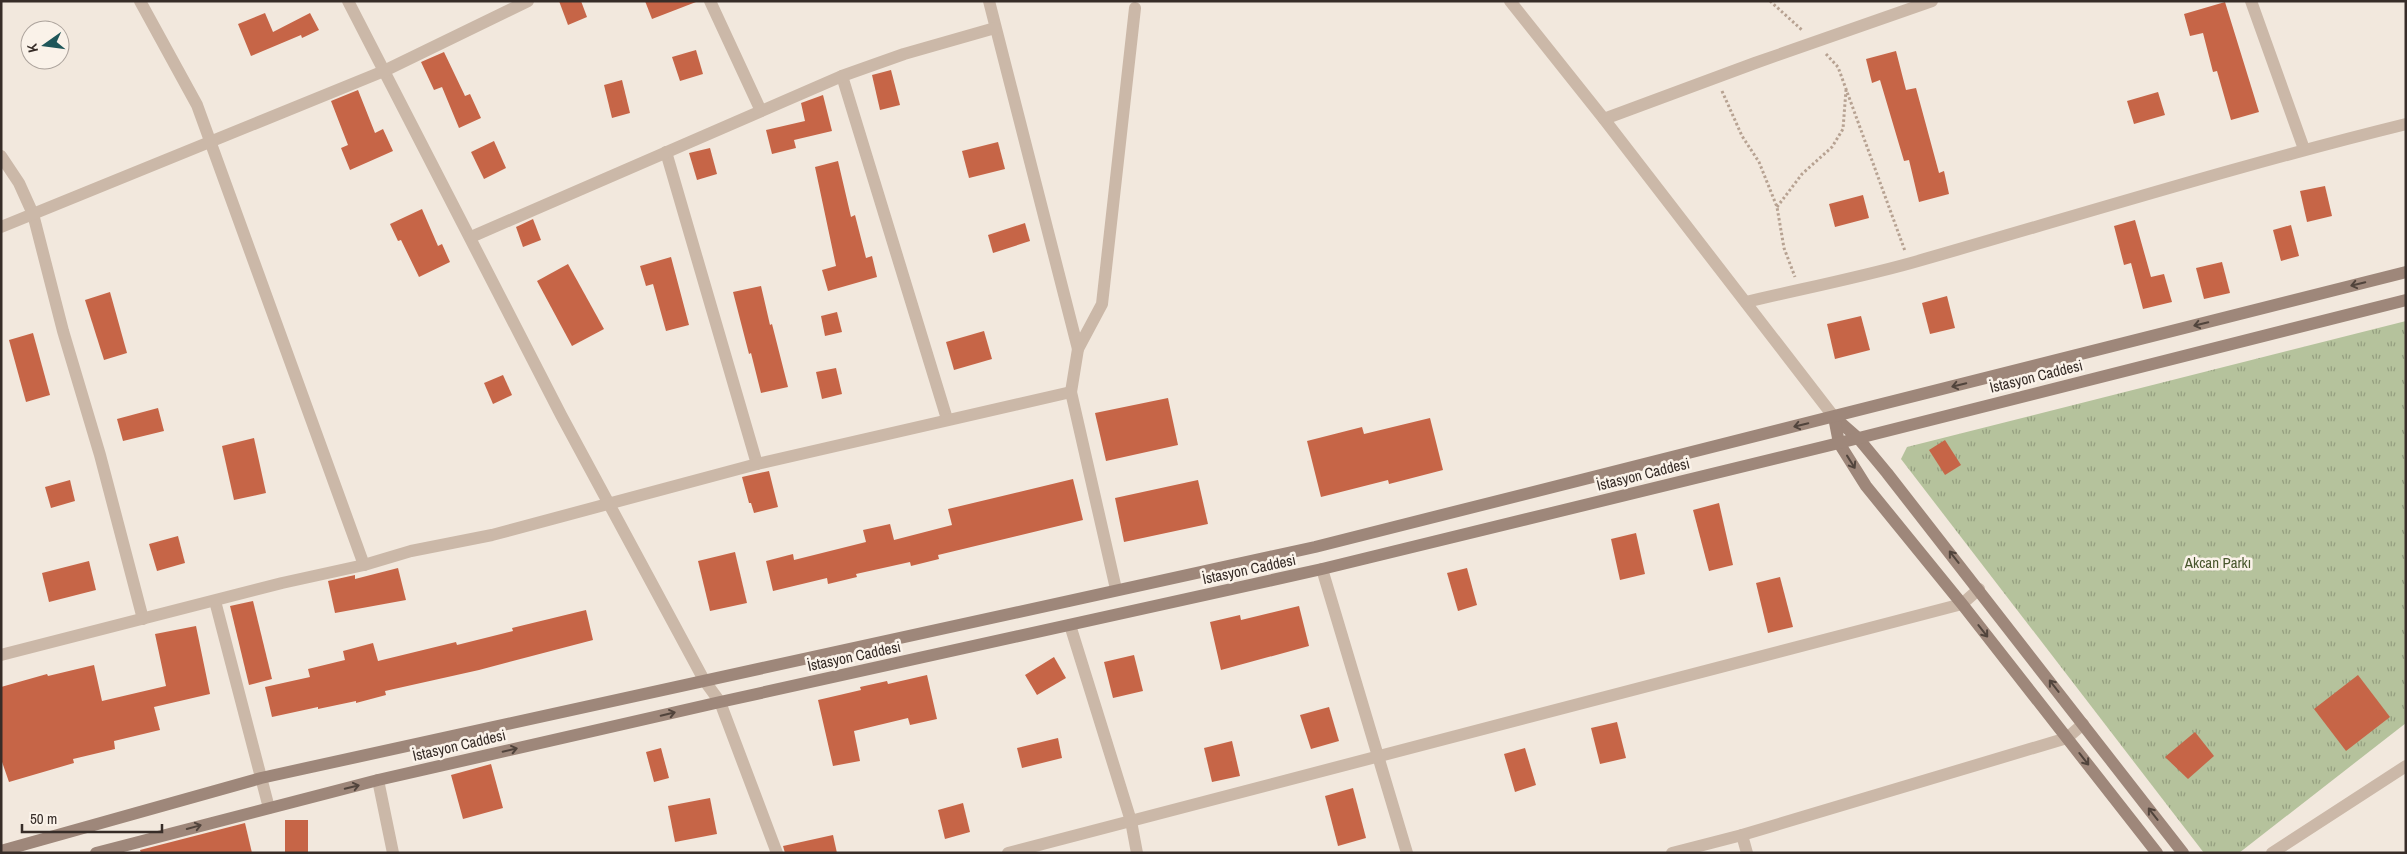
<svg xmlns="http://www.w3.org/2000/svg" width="2407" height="854" font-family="'Archivo Narrow',sans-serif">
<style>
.grass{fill:url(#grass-tufts)}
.building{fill:#c66547}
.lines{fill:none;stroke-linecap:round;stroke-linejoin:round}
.path{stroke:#b7a292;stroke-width:3;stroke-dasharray:2.5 2.5;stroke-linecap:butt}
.street{stroke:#cbb8a8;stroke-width:12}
.secondary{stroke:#9e877a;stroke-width:12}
.oneway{stroke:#51443c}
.labels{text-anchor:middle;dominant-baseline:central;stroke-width:5;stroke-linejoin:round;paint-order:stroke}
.street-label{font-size:15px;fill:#372d28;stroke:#faf2e9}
.park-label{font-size:15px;fill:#47562c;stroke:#faf2e9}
</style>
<defs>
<pattern id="grass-tufts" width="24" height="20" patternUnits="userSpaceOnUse" patternTransform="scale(1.25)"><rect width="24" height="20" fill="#b5c29c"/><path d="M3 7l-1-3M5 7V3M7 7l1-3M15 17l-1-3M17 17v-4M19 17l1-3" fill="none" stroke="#949e7f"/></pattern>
</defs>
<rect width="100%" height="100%" fill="#f2e8dd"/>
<path class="grass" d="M2406 321V723L2239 853H2204L1901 459 1907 447Z"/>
<g class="building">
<path d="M559 1H581L587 17 568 25Z"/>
<path d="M645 1H696V2L652 19Z"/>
<path d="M2225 2 2259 112 2231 120 2217 71 2213 72 2203 33 2190 36 2184 14Z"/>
<path d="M265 13 273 32 310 13 319 30 302 38 301 35 251 56 238 24Z"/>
<path d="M696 50 703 74 680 81 672 57Z"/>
<path d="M1896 51 1906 90 1916 88 1939 173 1944 171 1949 194 1919 202 1909 160 1904 161 1880 80 1872 83 1866 59Z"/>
<path d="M444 52 465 96 470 94 481 118 459 128 442 87 434 90 421 62Z"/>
<path d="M891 70 900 105 880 110 872 75Z"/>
<path d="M622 80 630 113 612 118 604 85Z"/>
<path d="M358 90 375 133 383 129 393 151 350 170 341 148 348 145 331 101Z"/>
<path d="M2158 92 2165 115 2134 124 2127 101Z"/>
<path d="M823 95 832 131 794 140 796 148 772 154 766 130 805 121 801 103Z"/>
<path d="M494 141 506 168 484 179 471 152Z"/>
<path d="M998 142 1005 169 969 178 962 151Z"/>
<path d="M710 148 717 174 697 180 689 153Z"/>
<path d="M838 161 851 217 855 215 866 258 872 256 877 277 828 291 822 270 836 266 815 167Z"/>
<path d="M2325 186 2332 216 2307 222 2300 191Z"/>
<path d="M1863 195 1869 218 1835 227 1829 204Z"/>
<path d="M422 209 438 246 442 244 450 262 419 277 401 240 398 241 390 224Z"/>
<path d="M533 219 541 240 523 247 516 227Z"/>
<path d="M2135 220 2151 277 2164 274 2172 302 2143 309 2131 263 2124 265 2114 226Z"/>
<path d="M1025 223 1030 241 993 253 988 235Z"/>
<path d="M2291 225 2299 256 2281 261 2273 230Z"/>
<path d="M671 257 689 325 666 331 653 284 646 286 640 266Z"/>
<path d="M2222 262 2230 293 2204 299 2196 268Z"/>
<path d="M568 264 604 329 572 346 537 281Z"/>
<path d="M761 286 770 325 772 324 788 387 761 393 751 353 749 354 733 292Z"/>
<path d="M110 292 127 353 104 360 85 300Z"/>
<path d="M1947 296 1955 328 1930 334 1922 303Z"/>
<path d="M837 312 842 332 825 336 821 316Z"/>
<path d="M1861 316 1870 350 1835 359 1827 324Z"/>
<path d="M984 331 992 359 954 370 946 342Z"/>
<path d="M33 333 50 395 26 402 9 340Z"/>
<path d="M836 368 842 394 822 399 816 372Z"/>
<path d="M503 375 512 395 493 404 484 383Z"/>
<path d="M1168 398 1178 445 1106 461 1095 413Z"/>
<path d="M158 408 164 431 123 441 117 419Z"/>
<path d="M1430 418 1443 470 1389 484 1388 480 1321 497 1307 441 1362 427 1364 434Z"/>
<path d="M254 438 266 493 234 500 222 446Z"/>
<path d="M1945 440 1961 465 1945 475 1929 450Z"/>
<path d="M769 471 778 507 754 513 751 503H749L742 477Z"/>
<path d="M1073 479 1083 520 938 555 939 559 911 566 910 562 856 574 857 577 828 584 827 578 773 591 766 561 793 554 794 560 866 542 863 530 890 524 894 540 952 525 948 509Z"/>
<path d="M70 480 75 501 51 508 45 487Z"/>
<path d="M1198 480 1208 524 1124 542 1115 498Z"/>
<path d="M1719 503 1733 565 1709 571 1693 510Z"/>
<path d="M1636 533 1645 574 1620 580 1611 539Z"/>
<path d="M178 536 185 563 157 571 149 544Z"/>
<path d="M735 552 747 603 710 611 698 561Z"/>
<path d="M89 561 96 590 49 602 42 573Z"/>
<path d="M398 568 406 600 335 613 328 581 355 575V579Z"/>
<path d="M1467 568 1477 605 1458 611 1447 573Z"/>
<path d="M1780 577 1793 627 1768 633 1756 583Z"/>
<path d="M253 601 272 679 249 685 230 606Z"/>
<path d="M1299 606 1309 646 1221 670 1210 622 1240 615 1241 620Z"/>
<path d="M586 610 593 640 479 670 385 691 386 695 356 703V701L318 709V707L272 717 265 687 310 677 308 669 345 660 343 651 373 643 378 661 456 642 457 645 513 631 512 628Z"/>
<path d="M196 626 210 694 154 707 160 730 114 741 115 749 73 759 74 763 9 782 1 759V687L47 674 48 676 94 665 102 701 166 686 155 634Z"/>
<path d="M1134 655 1143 691 1113 698 1104 662Z"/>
<path d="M1054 657 1066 678 1037 695 1025 675Z"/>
<path d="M927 675 937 719 910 725 908 718 854 731 860 761 833 766 818 700 861 690 860 687 887 681 888 684Z"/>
<path d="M2358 675 2390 717 2346 751 2314 709Z"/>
<path d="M1329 707 1339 741 1311 749 1300 715Z"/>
<path d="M1617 722 1626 758 1600 764 1591 728Z"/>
<path d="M2195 732 2214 756 2188 779 2165 757Z"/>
<path d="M1058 738 1062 758 1022 768 1017 748Z"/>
<path d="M1232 741 1240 776 1212 782 1204 748Z"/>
<path d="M661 748 669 778 654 782 646 752Z"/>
<path d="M1525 748 1536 785 1515 792 1504 754Z"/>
<path d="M491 764 503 808 463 819 451 775Z"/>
<path d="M1353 788 1366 838 1338 846 1325 796Z"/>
<path d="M710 798 717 834 675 842 668 806Z"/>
<path d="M963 803 970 832 945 839 938 810Z"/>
<rect x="285" y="820" width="23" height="33"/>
<path d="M245 823 252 853H141L140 850Z"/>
<path d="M833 835 837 853H785L783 846Z"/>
</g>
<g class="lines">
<g class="path">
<path d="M1770 1 1802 30"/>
<path d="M1826 54 1838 67 1905 251"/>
<path d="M1722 91 1742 136 1759 162 1777 207 1784 248 1795 277"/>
<path d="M1777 207 1802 174 1832 147 1843 129 1846 90"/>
</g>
<g class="street">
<path d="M140 1 197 105 364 565"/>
<path d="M348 1 561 415 704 680 720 702 777 853"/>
<path d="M710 1 761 111"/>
<path d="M989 1 1078 349"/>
<path d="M1510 1 1604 119 1834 417"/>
<path d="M2251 1 2304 149"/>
<path d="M842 76 947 419"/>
<path d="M1604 119 1755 63 1932 1"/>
<path d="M666 152 757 464"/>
<path d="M1 156 19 183 33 214 63 331 100 455 143 619"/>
<path d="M1 227 384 71 528 1"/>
<path d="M471 237 842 76 904 54 995 28"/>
<path d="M1746 302C1801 289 1857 278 1911 263 2076 216 2239 165 2406 124"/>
<path d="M1071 392 1078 349 1102 304 1135 8"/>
<path d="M1322 569 1407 853"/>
<path d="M215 601 269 808"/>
<path d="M1070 625 1131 821 1137 853"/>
<path d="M1 655 282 583 364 565 411 551 492 535 757 464 1071 392 1116 589"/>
<path d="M378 780 393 853"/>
<path d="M1742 835 2067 738 2083 724"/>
<path d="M1008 853 1962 604 1979 589"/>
<path d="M1672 853 1742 835 1747 853"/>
<path d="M2272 853 2406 766"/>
</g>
<g class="secondary">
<path d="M1834 417 1858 438 1887 473 2183 853"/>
<path d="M1834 417 1839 443 1866 486 1962 604 2157 853"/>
<path d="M1 851 261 778 1315 547 2406 272"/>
<path d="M96 853 378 780 720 702 1322 569 1839 443 2406 300"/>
</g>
</g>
<defs><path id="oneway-shaft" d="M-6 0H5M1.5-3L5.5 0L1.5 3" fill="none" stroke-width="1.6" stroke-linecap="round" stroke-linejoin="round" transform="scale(1.25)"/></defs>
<g class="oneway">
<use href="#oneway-shaft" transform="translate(2358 284) rotate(166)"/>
<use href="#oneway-shaft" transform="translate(2201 324) rotate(166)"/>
<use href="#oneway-shaft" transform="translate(1959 385) rotate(166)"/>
<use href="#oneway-shaft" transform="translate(1801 425) rotate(166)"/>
<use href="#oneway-shaft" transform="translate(1851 462) rotate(58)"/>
<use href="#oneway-shaft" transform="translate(1954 557) rotate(-128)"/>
<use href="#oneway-shaft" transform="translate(1983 631) rotate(52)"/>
<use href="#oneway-shaft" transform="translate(2054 686) rotate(-128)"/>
<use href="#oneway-shaft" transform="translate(668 714) rotate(-13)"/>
<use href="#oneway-shaft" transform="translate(510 750) rotate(-13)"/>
<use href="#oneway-shaft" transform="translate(2084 759) rotate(52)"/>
<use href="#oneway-shaft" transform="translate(352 787) rotate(-14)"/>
<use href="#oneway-shaft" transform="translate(2153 814) rotate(-128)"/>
<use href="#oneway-shaft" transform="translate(194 827) rotate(-15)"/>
</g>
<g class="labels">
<g class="street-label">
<text transform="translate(2036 376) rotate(-14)">İstasyon Caddesi</text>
<text transform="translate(1643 474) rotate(-14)">İstasyon Caddesi</text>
<text transform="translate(1249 569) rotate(-12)">İstasyon Caddesi</text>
<text transform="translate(854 656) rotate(-12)">İstasyon Caddesi</text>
<text transform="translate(459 745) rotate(-13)">İstasyon Caddesi</text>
</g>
<g class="park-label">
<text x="2218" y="562">Akcan Parkı</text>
</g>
</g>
<rect width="2407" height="854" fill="none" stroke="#372d28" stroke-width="5"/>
<g transform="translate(45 45) rotate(256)"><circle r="24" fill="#faf2e9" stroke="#aca39c"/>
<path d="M0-4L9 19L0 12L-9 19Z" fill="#1e5659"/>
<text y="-8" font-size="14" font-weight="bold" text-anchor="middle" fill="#372d28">K</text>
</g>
<path d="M22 824v8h140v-8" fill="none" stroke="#372d28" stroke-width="2.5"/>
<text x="30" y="824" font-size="15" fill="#372d28" stroke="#faf2e9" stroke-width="4" paint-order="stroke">50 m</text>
</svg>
